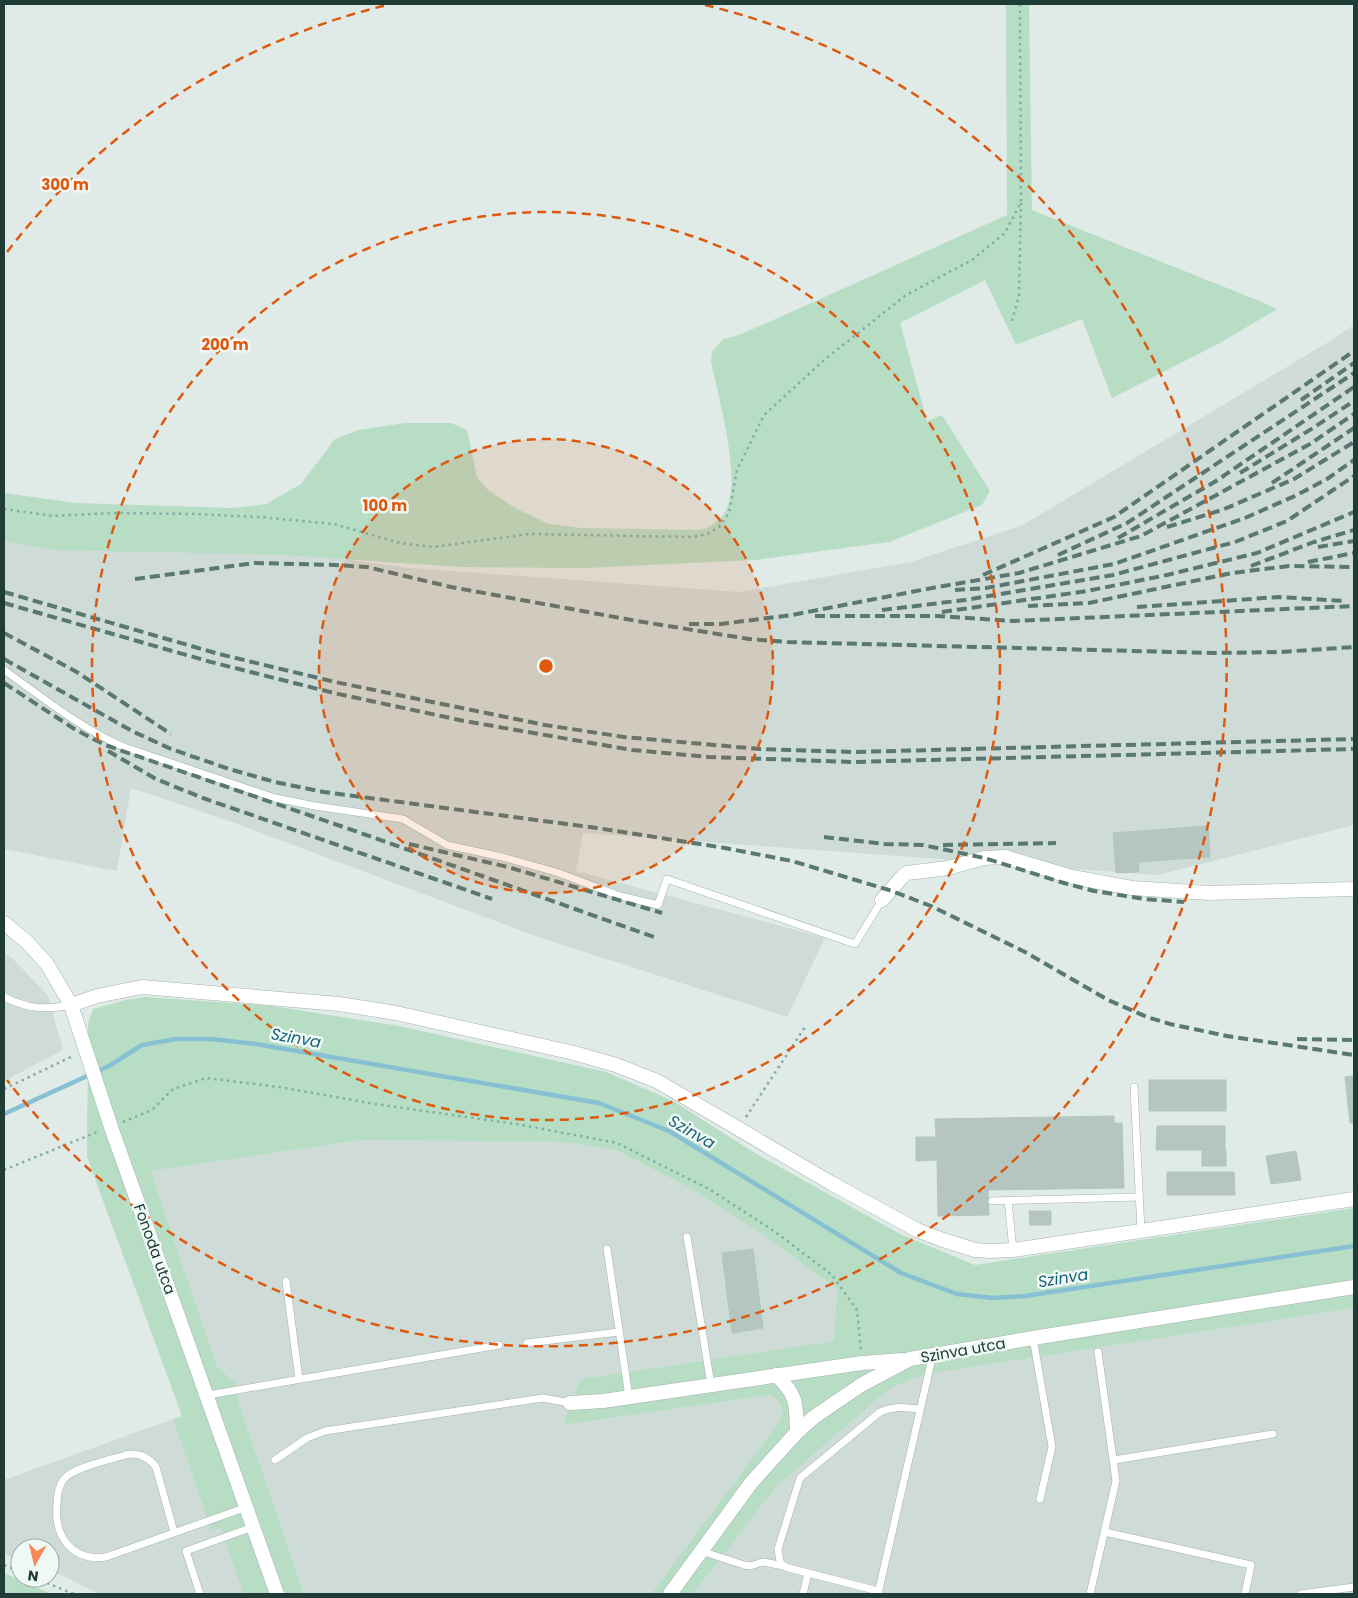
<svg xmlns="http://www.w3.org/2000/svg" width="1358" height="1598" font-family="Poppins,sans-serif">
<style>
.built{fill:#cedbd6}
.green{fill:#b8ddc5}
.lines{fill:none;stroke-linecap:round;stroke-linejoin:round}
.stream{stroke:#86c0d2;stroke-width:4.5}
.building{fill:#b5c6c0;stroke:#b2c5bf}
.lane-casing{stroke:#a3b3af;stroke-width:8}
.street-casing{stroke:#a3b3af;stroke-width:15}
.path{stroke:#7fb0a5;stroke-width:2.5;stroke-dasharray:2.5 4;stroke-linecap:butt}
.lane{stroke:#fff;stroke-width:7}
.street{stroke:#fff;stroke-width:14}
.rail{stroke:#5a7872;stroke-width:4;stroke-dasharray:10 5;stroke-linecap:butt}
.ring{fill:none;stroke:#de580e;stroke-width:2.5;stroke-dasharray:9 6}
.labels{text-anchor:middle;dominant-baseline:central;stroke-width:5;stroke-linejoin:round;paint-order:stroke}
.street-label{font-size:15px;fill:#203c37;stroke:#f0f8f5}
.water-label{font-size:16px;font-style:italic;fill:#196179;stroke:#f0f8f5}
.centre{fill:#de580e;stroke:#f0f8f5;stroke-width:2.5}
.ring-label{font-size:15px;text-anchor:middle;font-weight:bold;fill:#de580e;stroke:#f0f8f5;stroke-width:5;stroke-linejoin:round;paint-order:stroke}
</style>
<rect width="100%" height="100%" fill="#e0ebe7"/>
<g class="built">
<path d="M1354 325V825L1158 875 583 833 576 871 825 938 787 1017 535 936 235 823 131 788 117 871 4 849V537L236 545 411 568 739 592 911 562 1023 525 1330 341Z"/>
<path d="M4 953 13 959 48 996 63 1050 4 1081Z"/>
<path d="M361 1140 564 1142 615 1150 688 1187 764 1235 837 1289 834 1341 580 1379 564 1425 769 1395 777 1400 783 1408V1416L779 1422 651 1594H304L240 1406 235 1382 217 1367 151 1171Z"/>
<path d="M1354 1308V1594H693L777 1486 889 1389 915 1378 939 1372Z"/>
<path d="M173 1419 211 1530 220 1527 244 1594H99L68 1578 50 1571V1548H20V1560L4 1554V1480Z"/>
</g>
<g class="green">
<path d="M1006 4H1029L1032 210 1257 300 1277 309 1220 343 1112 398 1082 319 1016 345 985 280 900 323 927 421 942 415 990 491 982 505 889 542 755 560 585 568 459 567 286 555 56 550 4 541V493L76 503 234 508 266 504 301 484 335 439 358 430 405 423H451L467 430 477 477 488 490 515 508 549 524 581 528 701 530C711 527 719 521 725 512 743 483 718 395 711 362L712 352 723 339 739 335 778 318 1007 215Z"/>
<path d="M145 997 272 1006 399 1026 606 1072 673 1101 755 1153 900 1234 975 1265 1354 1208V1308L939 1372 915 1378 889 1389 777 1486 693 1594H651L779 1422C786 1409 781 1402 769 1395L563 1425 580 1379 834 1341 837 1289 764 1235 688 1187 615 1150 564 1142 361 1140 151 1171 217 1367 235 1382 240 1406 304 1594H244L220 1528 211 1530 173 1419 182 1416 87 1157 88 1024 93 1009 126 1000Z"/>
<path d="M4 1573 51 1594H4Z"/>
</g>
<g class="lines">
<path class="stream" d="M4 1114 109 1066 142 1045 176 1039H211L256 1044 599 1103 669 1131 901 1273 957 1294 993 1298 1025 1296 1354 1246"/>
</g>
<g class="building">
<path d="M1208 826 1210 857 1138 862 1139 872 1116 873 1113 833Z"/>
<path d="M1354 1076V1123H1350L1345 1077Z"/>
<rect x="1149" y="1080" width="77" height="31"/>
<path d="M1114 1116V1123H1122L1124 1188 988 1190 989 1215 938 1216 937 1160 916 1161V1137H936L935 1119Z"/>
<path d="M1157 1126H1225V1150H1156Z"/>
<rect x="1202" y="1150" width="24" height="16"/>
<path d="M1296 1151 1301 1180 1271 1184 1266 1156Z"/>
<path d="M1167 1172H1234L1235 1195H1167Z"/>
<path d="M1029 1211H1051V1225H1030Z"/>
<path d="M753 1249 763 1328 732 1333 722 1253Z"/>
</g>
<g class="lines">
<defs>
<g id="lane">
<path d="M4 670C42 697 80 728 124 747L275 798 315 806 403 819 447 845 502 857 556 872 620 896 658 905 667 879 855 944 882 900"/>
<path d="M4 997C28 1009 45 1010 71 1005"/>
<path d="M1134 1087 1141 1231"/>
<path d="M1008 1200 1013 1250"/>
<path d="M992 1201 1139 1197"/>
<path d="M687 1237 711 1385"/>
<path d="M607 1249 629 1397"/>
<path d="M286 1281 299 1379"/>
<path d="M1033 1338 1052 1447 1040 1499"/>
<path d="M527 1343 619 1332"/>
<path d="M208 1395 499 1345"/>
<path d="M275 1460 307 1438 325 1431 543 1398 570 1403"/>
<path d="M1114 1460 1273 1434"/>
<path d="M174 1532 156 1467C148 1457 141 1454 129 1454 113 1459 74 1467 64 1479 58 1486 57 1496 57 1505 54 1536 72 1562 106 1557L247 1507"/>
<path d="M1105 1532 1251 1565 1245 1594"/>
<path d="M701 1551 744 1565 750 1566 763 1562 784 1566"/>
<path d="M878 1591 785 1567 780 1562 778 1549 800 1478 880 1412C894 1406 904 1407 919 1409"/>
<path d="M200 1594 186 1551 253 1527"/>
<path d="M803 1594 808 1573"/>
<path d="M878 1594 933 1354"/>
<path d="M1090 1594 1116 1481 1098 1352"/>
<path d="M1301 1594 1354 1587"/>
</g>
<g id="street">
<path d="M882 900 902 877 907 873 948 868 984 858 1005 857 1072 877 1132 888 1209 893 1354 889"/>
<path d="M4 923 27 942 47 964 71 1005 111 1127 277 1594"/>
<path d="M71 1005 97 996 142 987 339 1004 396 1013 574 1053 616 1065 657 1081 831 1183 917 1230 943 1240 975 1250 991 1251 1013 1250 1354 1199"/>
<path d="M776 1375C798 1396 796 1404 797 1432"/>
<path d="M570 1403 603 1401 862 1363 903 1360"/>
<path d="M670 1594 751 1483 797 1432 814 1417 861 1385 910 1359 1033 1338 1354 1287"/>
</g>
</defs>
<use href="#lane" class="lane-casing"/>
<use href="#street" class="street-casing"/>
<g class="path">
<path d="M1012 321 1019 296 1021 203"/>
<path d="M4 509 53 516 113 513 193 514 260 517 334 524 400 543 433 547 529 534 692 537 707 534 719 527 729 513 737 470 764 415 823 361 906 295 972 260 1005 233 1021 202 1020 4"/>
<path d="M4 1089 73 1056"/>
<path d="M746 1117 805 1027"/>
<path d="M123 1122 152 1110 173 1089 206 1078 279 1087 375 1104 516 1124 617 1143 709 1189 774 1231 832 1275 857 1310 861 1349"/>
<path d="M4 1170 97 1132"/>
<path d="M4 1565 20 1572"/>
<path d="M35 1578 74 1594"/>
</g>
<use href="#lane" class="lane"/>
<use href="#street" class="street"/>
<g class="rail">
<path d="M1301 400 1354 363"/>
<path d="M1240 473 1313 428 1354 401"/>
<path d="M1272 483 1354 428"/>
<path d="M1167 527 1222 510 1294 479 1354 442"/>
<path d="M1118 538 1216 481 1354 387"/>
<path d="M1318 547 1354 541"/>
<path d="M1058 555 1127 523 1354 373"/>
<path d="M1308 562 1354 553"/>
<path d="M1251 566 1314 542 1354 530"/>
<path d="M983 575 1114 517 1354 351"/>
<path d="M135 579 255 563 335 565 367 567 451 587 637 621 749 639 787 642 1212 653 1280 652 1354 647"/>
<path d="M955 590 986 588 1114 564 1245 518 1297 495 1327 479 1354 460"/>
<path d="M4 592 219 654 335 682 545 725 624 737 760 749 854 752 1354 739"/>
<path d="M4 603 211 662 334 693 464 721 632 750 709 757 852 762 1354 749"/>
<path d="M1028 606 1089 603 1232 573 1289 566 1354 567"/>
<path d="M1137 607 1279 597 1344 601"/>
<path d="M882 610 965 600 1113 575 1235 542 1287 521 1354 476"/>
<path d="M942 612 1087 591 1167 575 1257 553 1354 512"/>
<path d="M815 616H937L1013 621 1354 606"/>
<path d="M689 624H721L792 615 932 588 1019 573 1141 536 1310 444 1354 414"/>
<path d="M4 633 75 671 171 734"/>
<path d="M4 659 132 731 171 749 229 769 275 782 324 792 597 828 725 848 792 861 889 890 931 906 1025 952 1108 1000 1147 1017 1170 1024 1227 1036 1354 1055"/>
<path d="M4 683 76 730 105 745 358 832 654 937"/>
<path d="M108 751 156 779 203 798 492 899"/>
<path d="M824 837 885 844 923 845 984 858 1064 883 1094 891 1145 899 1184 902"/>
<path d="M409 844 508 867 662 913"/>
<path d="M943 845 1056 843"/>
<path d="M1297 1039 1354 1040"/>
</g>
</g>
<circle cx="546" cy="666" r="227" fill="#de580e" fill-opacity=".12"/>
<g class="ring">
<circle cx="546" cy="666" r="227"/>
<circle cx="546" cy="666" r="454"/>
<path d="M7 252A680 680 0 0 1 387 5M705 5A680 680 0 1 1 7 1080"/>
</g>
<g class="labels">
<g class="street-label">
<text transform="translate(155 1249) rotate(70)">Fonoda utca</text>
<text transform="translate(963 1350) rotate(-10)">Szinva utca</text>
</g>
<g class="water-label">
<text transform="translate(296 1038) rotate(10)">Szinva</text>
<text transform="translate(692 1132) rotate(30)">Szinva</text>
<text transform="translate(1063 1278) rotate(-9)">Szinva</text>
</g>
</g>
<circle cx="546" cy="666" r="8" class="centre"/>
<g class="ring-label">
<text x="65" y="190">300 m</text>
<text x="225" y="350">200 m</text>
<text x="385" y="511">100 m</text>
</g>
<rect width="1358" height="1598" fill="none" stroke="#203c37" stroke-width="10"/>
<g transform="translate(35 1563) rotate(188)"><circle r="24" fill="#f0f8f5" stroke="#9dada9"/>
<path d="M0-4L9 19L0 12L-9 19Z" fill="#f58954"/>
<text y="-8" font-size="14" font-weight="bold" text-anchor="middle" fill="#203c37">N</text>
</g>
</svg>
